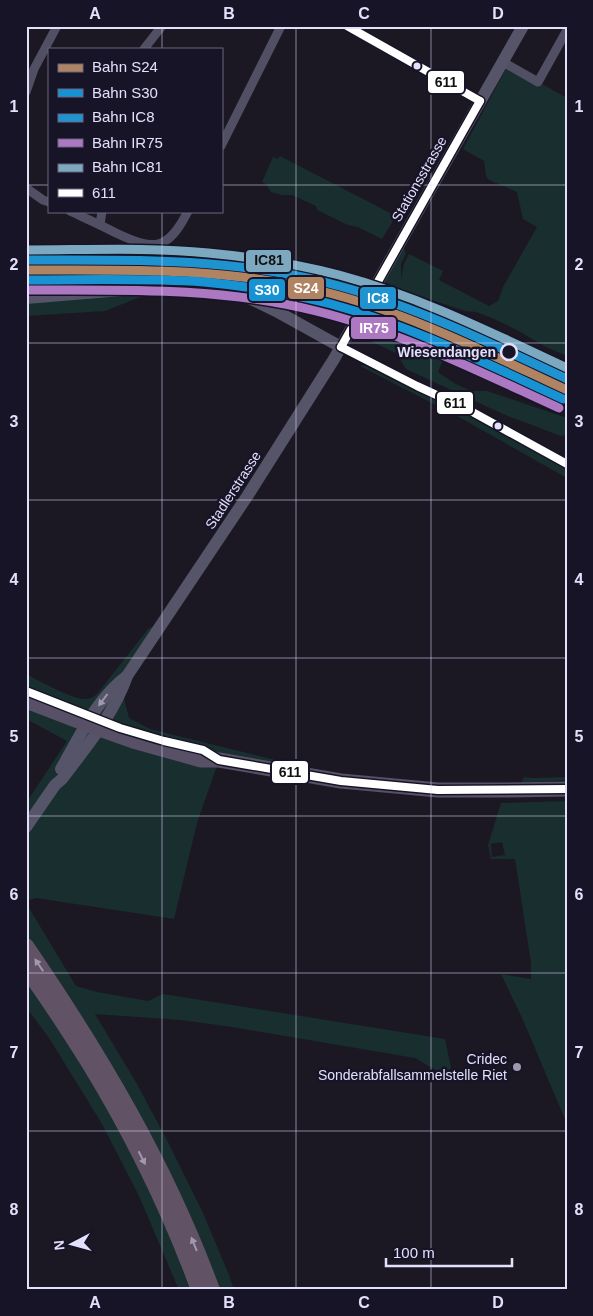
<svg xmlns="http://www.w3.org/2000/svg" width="593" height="1316" font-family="Arial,sans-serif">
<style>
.green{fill:#182e2f;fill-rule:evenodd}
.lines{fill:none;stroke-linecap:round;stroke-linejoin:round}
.street{stroke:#514f63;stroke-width:9}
.secondary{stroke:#555468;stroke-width:12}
.primary{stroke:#585067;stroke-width:15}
.highway{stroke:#615265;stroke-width:16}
.bus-1-casing{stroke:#181428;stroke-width:11}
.bus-1{stroke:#fff;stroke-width:8}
.rail-1-casing{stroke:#181428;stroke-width:12}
.rail-2-casing{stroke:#181428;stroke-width:12}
.rail-3-casing{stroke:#181428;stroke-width:12}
.rail-4-casing{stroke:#181428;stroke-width:12}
.rail-5-casing{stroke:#181428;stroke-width:12}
.rail-1{stroke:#b08362;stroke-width:9}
.rail-2{stroke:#1793d4;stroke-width:9}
.rail-3{stroke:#1f92d0;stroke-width:9}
.rail-4{stroke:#ad78c2;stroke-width:9}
.rail-5{stroke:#7da9c0;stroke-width:9}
.oneway{fill:#9c9ab2}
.oneway2{fill:#a299b0}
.grid{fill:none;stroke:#e3e0fb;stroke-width:1;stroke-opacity:0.55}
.bus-dot{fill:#e3e0fb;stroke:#181428;stroke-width:2}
.stop-dot{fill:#181428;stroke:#e3e0fb;stroke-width:2.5}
.poi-dot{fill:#9d9ab0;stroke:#181428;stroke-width:2}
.labels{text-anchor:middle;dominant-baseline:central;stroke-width:5;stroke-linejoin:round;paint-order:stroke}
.street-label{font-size:14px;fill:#e3e0fb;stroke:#181428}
.stop-label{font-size:14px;font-weight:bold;fill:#e3e0fb;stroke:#181428;text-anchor:end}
.poi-label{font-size:14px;fill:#e3e0fb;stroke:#181428;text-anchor:end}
.line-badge{stroke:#181428;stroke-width:2}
.badge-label{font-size:14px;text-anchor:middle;font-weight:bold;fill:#fff}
.pale-badge-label{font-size:14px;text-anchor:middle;font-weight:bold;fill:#111}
.neatline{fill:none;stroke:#e3e0fb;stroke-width:2}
.grid-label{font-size:16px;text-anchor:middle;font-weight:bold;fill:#e3e0fb}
</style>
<rect width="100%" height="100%" fill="#1b1824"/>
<g class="green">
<path d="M508 65 567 98V356L546 347 515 329 492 318 476 312 465 311 408 292 384 282 401 242 406 253 401 264V279L404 264 409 254 443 271 439 280 489 306 498 301 503 287 537 227 523 219 517 192 489 180 486 176 484 161 463 149Z"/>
<path d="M280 156 396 216 382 239 358 227 348 225 317 210 316 206 292 195H282L271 192 266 184 262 182 273 157 278 159Z"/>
<path d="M153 292 105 311 26 316V303Z"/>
<path d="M367 315 446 351 438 372 454 383 471 391H487L567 418V435L561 436 503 414 406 369 396 353 360 336Z"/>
<path d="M365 365 385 369 567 464V478L457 416 360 366Z"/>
<path d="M151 627H155L122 690 129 718 150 729 275 760 291 773 219 760 197 823 174 919 36 898 26 901V803L67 741 26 719V674C38 680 74 700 85 699 93 699 97 694 101 689L148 629Z"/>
<path d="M524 777 533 778 567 777V780L521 783Z"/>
<path d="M567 801V1124L523 1020 501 974 531 979V963L515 859H491L488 845 501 803ZM502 842 505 855 492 857 491 844Z"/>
<path d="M26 903 76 986 97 992 148 1001 163 994 445 1039 451 1067 448 1077 415 1058 232 1027 181 1020 95 1014 137 1084 167 1140 203 1213 229 1275 234 1290H179L139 1196 102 1124 49 1038 26 1007Z"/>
</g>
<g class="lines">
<g class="street">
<path d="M347 26 480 101"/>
<path d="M144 49 162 26"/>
<path d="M503 62 538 82 567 30"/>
<path d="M26 92 34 69 57 26"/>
<path d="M221 146 281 26"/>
<path d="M26 188 43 200 49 202"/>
<path d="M70 211C85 218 101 225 116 233 154 251 168 251 188 211"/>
<path d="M100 225 102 211"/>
<path d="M341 347 417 386 467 409 567 464"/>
</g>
<g class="secondary">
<path d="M26 298 170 286 208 284 243 295 276 311 341 347"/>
<path d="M61 769C80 736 97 698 127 676"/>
<path d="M26 827 55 785 62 779C86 747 114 714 127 676L248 495 334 359 523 26"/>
</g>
<path class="primary" d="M26 701 99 729 133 741 201 760H219L341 781 438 790H507L567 789"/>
<g class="highway">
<path d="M26 946C101 1056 166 1165 212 1290"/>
<path d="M26 968C48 999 69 1031 89 1063 133 1135 170 1211 199 1290"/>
</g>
<defs>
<g id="bus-1">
<path d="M347 26 480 101"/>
<path d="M341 347 480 101"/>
<path d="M341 347 417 386 467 409 567 464"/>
<path d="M26 691 120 728 164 741 203 750 219 760 341 781 438 790 567 789"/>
</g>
</defs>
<use href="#bus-1" class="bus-1-casing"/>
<use href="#bus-1" class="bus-1"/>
<defs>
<path id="rail-1" d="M26 270C126 270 222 267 321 291 407 312 487 353 567 390"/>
<path id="rail-2" d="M26 280C86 280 145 278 204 282 247 286 290 293 331 304 412 326 487 364 563 399"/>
<path id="rail-3" d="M26 260C127 260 225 257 324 282 409 303 488 342 567 379"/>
<path id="rail-4" d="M26 290C124 290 220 287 316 311 401 332 480 372 559 408"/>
<path id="rail-5" d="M26 250C87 250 148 247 208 253 252 257 296 264 339 275 418 296 492 333 567 368"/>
</defs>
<use href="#rail-1" class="rail-1-casing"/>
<use href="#rail-2" class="rail-2-casing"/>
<use href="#rail-3" class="rail-3-casing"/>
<use href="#rail-4" class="rail-4-casing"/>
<use href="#rail-5" class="rail-5-casing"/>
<use href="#rail-1" class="rail-1"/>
<use href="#rail-2" class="rail-2"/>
<use href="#rail-3" class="rail-3"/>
<use href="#rail-4" class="rail-4"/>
<use href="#rail-5" class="rail-5"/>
</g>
<defs><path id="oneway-solid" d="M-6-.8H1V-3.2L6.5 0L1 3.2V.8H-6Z" transform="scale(1.25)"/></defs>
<use class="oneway" href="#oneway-solid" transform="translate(103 700) rotate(127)"/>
<g class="oneway2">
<use href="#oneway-solid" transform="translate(39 965) rotate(-124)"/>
<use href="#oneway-solid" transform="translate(142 1158) rotate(63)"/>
<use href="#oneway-solid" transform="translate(194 1244) rotate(-112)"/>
</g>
<path class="grid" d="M162 26V49M296 26V1290M431 26V1290M26 185H49M221 185H567M162 211V1290M26 343H567M26 500H567M26 658H567M26 816H567M26 973H567M26 1131H567"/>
<g class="bus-dot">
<circle cx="417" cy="66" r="4.5"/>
<circle cx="498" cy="426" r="4.5"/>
</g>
<circle class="stop-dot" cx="509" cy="352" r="8"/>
<circle class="poi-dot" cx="517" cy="1067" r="5"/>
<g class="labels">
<g class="street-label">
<text transform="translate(419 179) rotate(-60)">Stationsstrasse</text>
<text transform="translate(233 490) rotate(-57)">Stadlerstrasse</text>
</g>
<g class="stop-label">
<text x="496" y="352">Wiesendangen</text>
</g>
<g class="poi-label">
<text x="507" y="1059">Cridec<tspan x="507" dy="16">Sonderabfallsammelstelle Riet</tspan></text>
</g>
</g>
<g class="line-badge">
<rect x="427" y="70" width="38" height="24" rx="5" fill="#fff"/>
<rect x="245" y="249" width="47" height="24" rx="5" fill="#7da9c0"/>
<rect x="287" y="276" width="38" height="24" rx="5" fill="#b08362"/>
<rect x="248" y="278" width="38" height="24" rx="5" fill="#1793d4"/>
<rect x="359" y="286" width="38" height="24" rx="5" fill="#1f92d0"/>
<rect x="350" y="316" width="47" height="24" rx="5" fill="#ad78c2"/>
<rect x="436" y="391" width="38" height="24" rx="5" fill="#fff"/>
<rect x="271" y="760" width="38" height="24" rx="5" fill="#fff"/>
</g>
<g class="badge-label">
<text x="306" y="293">S24</text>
<text x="267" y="295">S30</text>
<text x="378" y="303">IC8</text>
<text x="374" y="333">IR75</text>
</g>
<g class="pale-badge-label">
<text x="446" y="87">611</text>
<text x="269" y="265">IC81</text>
<text x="455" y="408">611</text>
<text x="290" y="777">611</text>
</g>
<rect width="593" height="1316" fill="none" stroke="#181428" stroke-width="55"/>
<rect x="48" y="48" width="175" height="165" fill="#181428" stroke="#69667c"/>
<rect x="58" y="64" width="25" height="8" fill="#b08362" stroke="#69667c"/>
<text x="92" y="72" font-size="15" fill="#e3e0fb">Bahn S24</text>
<rect x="58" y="89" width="25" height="8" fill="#1793d4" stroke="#69667c"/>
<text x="92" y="98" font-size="15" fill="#e3e0fb">Bahn S30</text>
<rect x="58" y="114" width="25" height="8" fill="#1f92d0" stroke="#69667c"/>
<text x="92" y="122" font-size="15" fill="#e3e0fb">Bahn IC8</text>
<rect x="58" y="139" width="25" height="8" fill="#ad78c2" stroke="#69667c"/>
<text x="92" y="148" font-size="15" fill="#e3e0fb">Bahn IR75</text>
<rect x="58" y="164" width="25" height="8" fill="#7da9c0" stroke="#69667c"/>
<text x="92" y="172" font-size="15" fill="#e3e0fb">Bahn IC81</text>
<rect x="58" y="189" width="25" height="8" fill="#ffffff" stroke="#69667c"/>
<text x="92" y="198" font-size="15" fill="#e3e0fb">611</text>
<g transform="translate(72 1244) rotate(264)" stroke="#181428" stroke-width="4" paint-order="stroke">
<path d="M0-4L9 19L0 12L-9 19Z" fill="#e3e0fb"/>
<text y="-8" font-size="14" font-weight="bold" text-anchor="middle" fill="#e3e0fb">N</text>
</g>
<path d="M386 1258v8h126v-8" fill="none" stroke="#e3e0fb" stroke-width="2.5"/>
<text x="393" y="1258" font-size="15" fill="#e3e0fb" stroke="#181428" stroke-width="4" paint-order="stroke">100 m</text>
<rect x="28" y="28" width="538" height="1260" class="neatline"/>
<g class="grid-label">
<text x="95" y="19">A</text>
<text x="229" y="19">B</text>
<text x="364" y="19">C</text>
<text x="498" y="19">D</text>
<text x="14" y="112">1</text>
<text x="579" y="112">1</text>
<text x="14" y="270">2</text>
<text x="579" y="270">2</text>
<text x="14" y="427">3</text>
<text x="579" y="427">3</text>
<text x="14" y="585">4</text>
<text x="579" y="585">4</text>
<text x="14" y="742">5</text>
<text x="579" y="742">5</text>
<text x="14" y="900">6</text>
<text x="579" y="900">6</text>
<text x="14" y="1058">7</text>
<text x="579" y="1058">7</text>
<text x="14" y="1215">8</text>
<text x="579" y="1215">8</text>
<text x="95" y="1308">A</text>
<text x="229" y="1308">B</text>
<text x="364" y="1308">C</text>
<text x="498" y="1308">D</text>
</g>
</svg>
